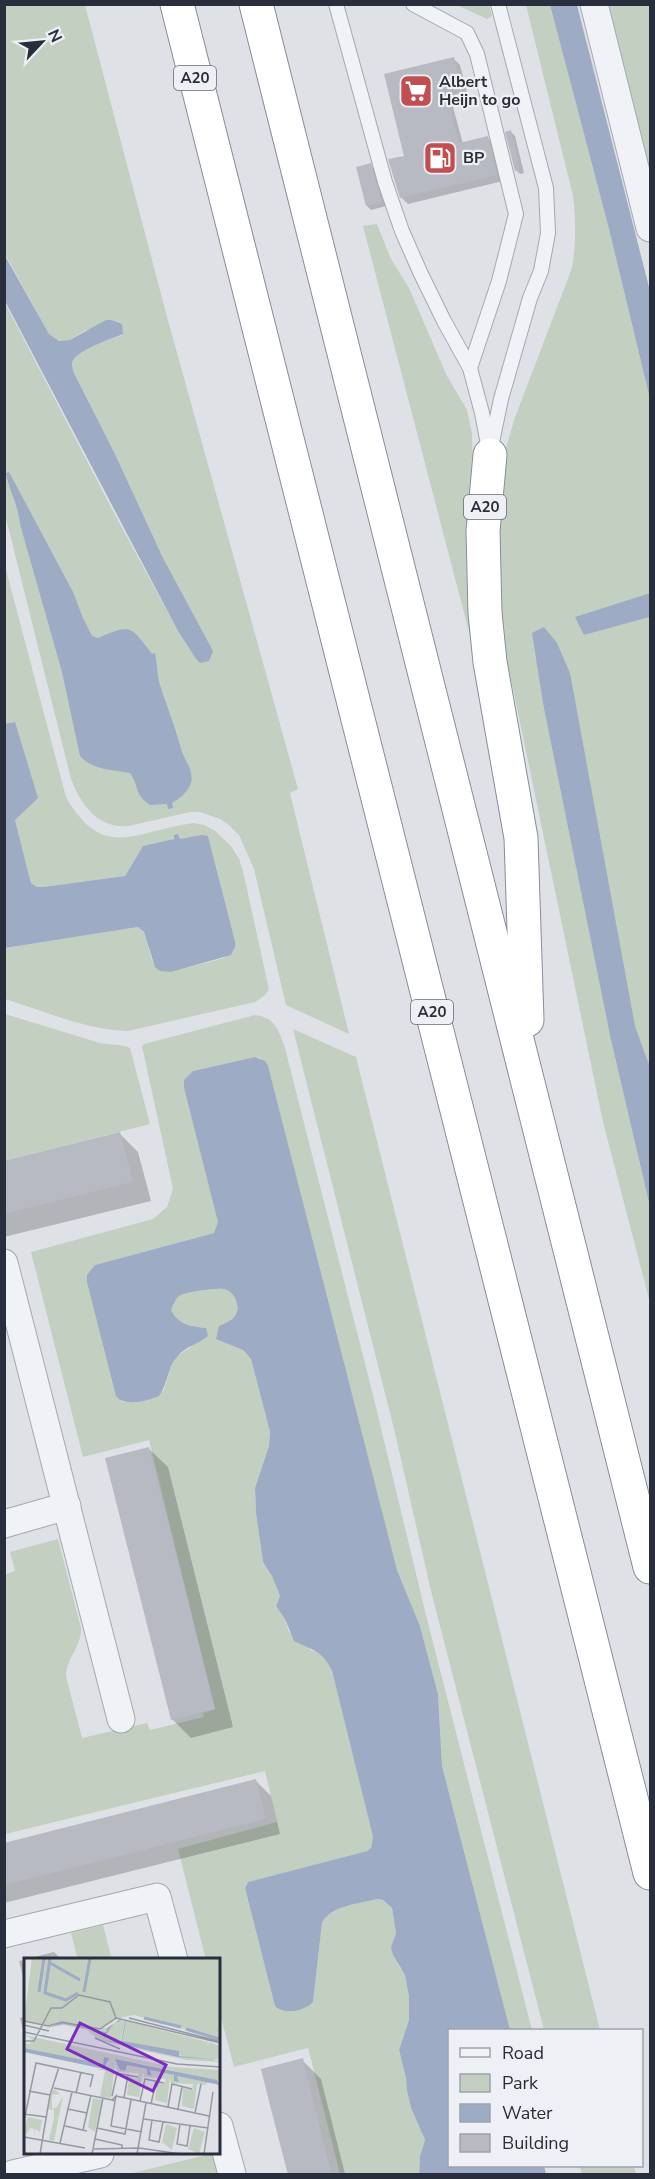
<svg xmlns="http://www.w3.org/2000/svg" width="655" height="2179" font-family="'Nunito Sans',sans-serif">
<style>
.green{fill:#c3d0c1}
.water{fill:#9dabc4}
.shadow{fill:#0003}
.building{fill:#b7bac3}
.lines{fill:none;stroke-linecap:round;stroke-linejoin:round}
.service-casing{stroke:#a5a8b0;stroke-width:16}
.minor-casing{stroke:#a5a8b0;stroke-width:29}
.motorway-casing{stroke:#888d9c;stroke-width:35}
.service{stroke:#f1f2f6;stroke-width:14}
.minor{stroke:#f1f2f6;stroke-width:27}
.motorway{stroke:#fff;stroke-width:33}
.labels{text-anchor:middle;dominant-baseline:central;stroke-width:4.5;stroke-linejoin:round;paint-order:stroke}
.shield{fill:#eef0f5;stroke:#646874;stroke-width:1.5}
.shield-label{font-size:15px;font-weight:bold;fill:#292e3c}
.poi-label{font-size:16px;font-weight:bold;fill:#292e3c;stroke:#eef0f5;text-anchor:start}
.inset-river{fill:none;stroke:#9dabc4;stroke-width:3}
.inset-road{fill:none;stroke:#9699a3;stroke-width:1.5}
.view{fill:#7b2cbf;fill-opacity:0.15;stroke:#7b2cbf;stroke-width:3}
.inset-edge{fill:none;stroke:#292e3c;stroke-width:3}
</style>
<rect width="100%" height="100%" fill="#dfe1e7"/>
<g class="green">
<path d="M5 5H85L166 313 298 789 290 793 349 1034 286 1005 254 869 239 835 229 825 220 819 200 812H190L129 826C98 829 81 805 71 779L5 514 4 301 113 511 178 631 196 659 164 560 115 454 74 373C73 372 72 365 72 363 75 350 111 339 123 335L86 330 70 340 59 341 49 334 5 254Z"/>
<path d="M457 5H489L492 16 487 19Z"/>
<path d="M526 5H550L609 229 650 399V593L576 617 584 635 650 617V1067L635 1026 611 1040 650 1207V1303L603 1122 506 655 495 567 503 459 514 420 572 268C576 243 576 221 573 196Z"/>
<path d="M605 5H650V187Z"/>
<path d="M377 224 391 259 409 288 447 376 467 410 472 434 480 674 363 226Z"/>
<path d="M4 562 66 797C104 863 136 830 194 823L204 825 214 830 231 846 239 859 243 871 269 989 265 995 255 1002 128 1031C86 1030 44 1011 5 999V948L138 927C154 936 143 972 171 972L224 958 235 947V941L208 836 179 839 178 834C170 844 155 844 143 846L125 876 43 887H37L31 883 15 820V722L5 724Z"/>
<path d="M5 1014 100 1043C109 1045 123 1044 130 1048L150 1124 5 1161Z"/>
<path d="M255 1015C275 1017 279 1031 285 1048L374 1399 425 1611 532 2030H510L442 1766 438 1694 420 1626 397 1570 260 1058 255 1057 193 1071 184 1088 219 1222 214 1233 95 1265 122 1402 154 1398 164 1390 170 1369 177 1356 191 1347 203 1327C189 1329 178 1322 171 1310 173 1306 175 1300 177 1297 182 1292 217 1288 224 1289 235 1292 241 1305 235 1315 232 1321 224 1323 219 1326L251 1359 270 1432 269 1446 255 1488 256 1513 263 1562 272 1576 280 1596 276 1606 285 1619 289 1632 311 1650 320 1653 326 1658 332 1671 373 1837 371 1848 367 1851 253 1881 248 1882 245 1888 275 2006 313 2002 322 1923C331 1905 359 1904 377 1899L383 1900 392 1908 396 1933 391 1947 399 1966 405 1975 409 1997V2020L399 2050 406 2078 407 2091 411 2108 425 2140 420 2156 419 2174H340L308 2048 234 2067 219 2010V1960H206L178 1849 277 1822 265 1771 5 1834 4 1575 15 1571 10 1552 58 1539 81 1628C82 1646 66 1659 66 1676L82 1738 147 1723 150 1730 204 1717 203 1713 215 1709 149 1440 83 1457 31 1252 153 1219 167 1207 173 1189 142 1046 144 1044Z"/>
<path d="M293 1029 356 1057 600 2030H544L431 1591 395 1433Z"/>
<path d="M103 1925 112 1960H78L71 1933Z"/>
<path d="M210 2154 218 2163 221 2174H129Z"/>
<path d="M580 2166H634L636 2174H582Z"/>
</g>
<g class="water">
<path d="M550 5H577L650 291V399L609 229Z"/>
<path d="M4 254 49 334 59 341 70 340 106 320H111L122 324 123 334C112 339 75 350 72 363 72 365 73 371 74 373L115 454 164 560 213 651 209 661 200 663 196 659 178 631 5 301Z"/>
<path d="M9 472 73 592 83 618 92 636 98 638C132 623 131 627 152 654L155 653C157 662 157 674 160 685 167 707 176 729 182 752 186 762 194 772 191 783 188 792 179 799 172 803L173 808 168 809 167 804 150 805C133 793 140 787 130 773 113 770 93 770 80 756L62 672 20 524C18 503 9 491 6 473Z"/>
<path d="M650 593V617L584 635 575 617Z"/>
<path d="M544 627 557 643 570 673 635 1026 650 1067V1207L611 1040 543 703 532 633Z"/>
<path d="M15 722 38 798 15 820 31 883 37 887H43L125 876 143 846 174 839V835L178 834 180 839 202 835 208 836 235 941V947L231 955 171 972 160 971 155 967 144 932 138 927 5 948 4 724Z"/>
<path d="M255 1057 265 1061 268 1066 397 1570 420 1626 438 1694 442 1766 510 2030H450V2166H544L546 2174H419L420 2156 425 2140 411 2108 407 2091 406 2078 399 2050 409 2020V1997L405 1975 393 1955 391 1947 396 1933 392 1908 383 1900 377 1899C359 1904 331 1905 322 1923L313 2002C305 2011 284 2015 275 2006L245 1888 248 1882 367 1851 371 1848 373 1837 332 1671C322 1650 314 1651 294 1641L285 1619 276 1606 280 1596 272 1576 263 1562 256 1513 255 1488 269 1446 270 1432 251 1359 243 1350 216 1339 219 1326C223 1324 228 1322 232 1319 243 1310 236 1292 224 1289 217 1288 182 1292 178 1297 175 1300 173 1306 171 1310 180 1326 190 1326 206 1328L208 1336C199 1344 184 1347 177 1357 167 1368 168 1384 159 1396 148 1401 124 1407 116 1396L87 1282V1275L95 1265 214 1233 218 1222 184 1088V1080L193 1071Z"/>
</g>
<g class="shadow">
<path d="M453 58 460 65 467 92 450 96 463 144 487 138 494 144 503 181 408 204 401 197 405 157Z"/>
<path d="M511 132 515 136 524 173 520 174 516 170Z"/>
<path d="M370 165 374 169 386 206 371 210 367 206Z"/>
<path d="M119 1133 138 1152 151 1201 4 1237V1162Z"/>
<path d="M149 1449 168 1467 233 1727 191 1738 172 1719Z"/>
<path d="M256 1781 271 1796 280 1834 4 1903V1844Z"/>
<path d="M54 1952 62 1960H26V1989L19 1961Z"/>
<path d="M26 2016V2041L20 2018Z"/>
<path d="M302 2060 321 2079 345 2174H290Z"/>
</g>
<g class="building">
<path d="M454 57 461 86 445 90 459 143 488 136 497 175 400 198 388 159 404 156 384 74Z"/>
<path d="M511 130 520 170 515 171 505 132Z"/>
<path d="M371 163 382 202 366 206 356 167Z"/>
<path d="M120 1132 133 1182 4 1214V1161Z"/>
<path d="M149 1447 215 1709 171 1720 105 1458Z"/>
<path d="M256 1779 266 1819 4 1885V1843Z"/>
<path d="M303 2058 324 2145 332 2175H288L271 2109 261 2069Z"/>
</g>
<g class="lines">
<defs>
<g id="service">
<path d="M336 4 385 182 402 231 420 272 444 321 470 368 482 413 490 455"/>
<path d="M413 4 467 33 477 54 516 214 499 281 470 368"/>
<path d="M491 447 501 399 530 298 541 271 548 233 546 188 498 4"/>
</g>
<g id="minor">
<path d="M594 4 650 228"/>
<path d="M4 1263 121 1719"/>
<path d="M4 1524 67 1506"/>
<path d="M4 1934 157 1897 174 1960"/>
<path d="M219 2126 232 2174"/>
<path d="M13 2174 100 2154"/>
</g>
<g id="motorway">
<path d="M177 4 650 1873"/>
<path d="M256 4 650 1567"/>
<path d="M490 455 483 531 485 613 490 662 521 838 527 1020"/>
</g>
</defs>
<use href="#service" class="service-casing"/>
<use href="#minor" class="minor-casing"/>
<use href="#motorway" class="motorway-casing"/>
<use href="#service" class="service"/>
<use href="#minor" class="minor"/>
<use href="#motorway" class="motorway"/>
</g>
<defs>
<symbol id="supermarket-square" viewBox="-11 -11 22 22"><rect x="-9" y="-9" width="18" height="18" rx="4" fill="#c14f51" stroke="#eef0f5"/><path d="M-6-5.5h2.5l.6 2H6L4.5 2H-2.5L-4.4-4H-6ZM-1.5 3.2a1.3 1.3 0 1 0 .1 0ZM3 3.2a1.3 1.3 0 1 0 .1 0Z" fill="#fff"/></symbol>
<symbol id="fuel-square" viewBox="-11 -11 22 22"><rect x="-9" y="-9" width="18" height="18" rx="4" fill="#c14f51" stroke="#eef0f5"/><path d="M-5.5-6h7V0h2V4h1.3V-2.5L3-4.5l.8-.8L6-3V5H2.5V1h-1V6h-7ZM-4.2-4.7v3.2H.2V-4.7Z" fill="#fff"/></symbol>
</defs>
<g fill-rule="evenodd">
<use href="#supermarket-square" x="397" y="72" width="38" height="38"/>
<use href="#fuel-square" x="421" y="139" width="38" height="38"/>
</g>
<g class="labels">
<g class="shield">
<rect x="174" y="66" width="42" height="24" rx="4.5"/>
<rect x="464" y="495" width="42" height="24" rx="4.5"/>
<rect x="411" y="1000" width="42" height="24" rx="4.5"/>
</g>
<g class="shield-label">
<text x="195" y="78">A20</text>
<text x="485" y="507">A20</text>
<text x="432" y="1012">A20</text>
</g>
<g class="poi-label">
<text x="439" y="82">Albert<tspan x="439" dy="18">Heijn to go</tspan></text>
<text x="463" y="158">BP</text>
</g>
</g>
<g transform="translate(24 1958)">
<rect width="196" height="196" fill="#dfe1e7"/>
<path d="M8 0H196V81L110 57 95 60 79 70H83L82 74 38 63 22 68 0 63ZM101 63 96 85 99 87 166 100 98 83 102 63 184 84 183 89 185 84 196 88V101H189L196 104 162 102 99 88 75 82 63 72 40 67 20 69 39 66 79 75 80 79 90 65ZM0 77 148 109 196 112V123L119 106 90 104 96 106V112L101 113 99 106 123 111V117L128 118 126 112 150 117V123L155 124 153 118 183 124 182 127 173 126 170 151 158 148 159 130 168 132 169 126 147 125 146 120 143 145 131 142 133 124 140 126 142 121 120 119 119 114 115 139 103 137 105 118 113 121 115 115 93 114 91 106 87 140 76 139 81 113 72 111H80L85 103 79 107 0 90V85L6 86 8 81ZM30 131 36 136 28 137V151L33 149 39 138 30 183 25 182 30 160V152L25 151 26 137ZM69 140 78 142 71 174 64 169ZM4 159 18 162 16 174 11 171 10 179V171L6 170 2 177 0 169ZM142 166 153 170 148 192 138 184ZM170 170 181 174 175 196 164 191Z" fill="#c3d0c1"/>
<path d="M95 62 102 64 98 83 155 93V98L196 102 154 99 78 82 99 85 97 84 101 64 98 63 90 65 80 80 79 74 39 66 23 70 39 64 82 74 83 70ZM0 90 79 106 80 99 85 100 80 111 0 94ZM91 101 193 122 196 127 153 118 155 124 150 123V117L126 112 128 118 123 117V111L103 107 101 113 96 112Z" fill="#9dabc4"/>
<path class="inset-river" d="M26 0 21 35 42 42 54 35M26 5 56 22M15 34 20 0M60 34 66 0M120 60 157 69M162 71 195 81"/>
<path class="inset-road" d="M92 60 197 85M105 60 194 83M0 63 24 68 38 64 76 71 92 60M0 67 25 73M0 74 153 106 197 109M71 80 96 91M0 83H10L27 50H38L55 37 86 44 92 60M30 130 88 142 92 138 91 143 88 142M5 133 26 137M52 135 57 114M88 138 93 115 114 119M92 138 185 158M100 140 104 117M91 143 87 168 118 174M116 143 121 121 140 125M127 146 132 123M144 149 148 126 168 131M44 151 63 155M154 151 158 129M171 155 177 126M0 156 22 159M120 161 184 170M128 162 125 182 135 184 139 164M0 163 12 105 69 117 66 129M156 166 153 186 163 188 166 168M41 168 63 173M73 170 101 176 107 142M59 172 67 137M0 179 61 190M71 181 98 187V190M36 185 48 134M70 191 115 190 157 196M16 196 26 137 35 109M68 196 79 140M113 196 122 145M180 196 189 134"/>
<path class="view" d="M56 65 142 107 129 133 43 91Z"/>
<rect width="196" height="196" class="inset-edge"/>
</g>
<rect width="655" height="2179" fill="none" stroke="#292e3c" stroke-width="12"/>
<rect x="448" y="2029" width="195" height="138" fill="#eef0f5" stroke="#9fa2ab" stroke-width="1.5"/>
<rect x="460" y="2048" width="30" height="9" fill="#f1f2f6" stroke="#9fa2ab" stroke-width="1.5"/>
<text x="502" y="2059" font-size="18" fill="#292e3c">Road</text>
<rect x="460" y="2074" width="30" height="18" fill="#c3d0c1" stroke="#9fa2ab" stroke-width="1.5"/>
<text x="502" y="2089" font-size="18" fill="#292e3c">Park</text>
<rect x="460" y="2104" width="30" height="18" fill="#9dabc4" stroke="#9fa2ab" stroke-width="1.5"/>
<text x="502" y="2119" font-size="18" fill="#292e3c">Water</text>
<rect x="460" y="2134" width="30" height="18" fill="#b7bac3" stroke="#9fa2ab" stroke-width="1.5"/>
<text x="502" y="2149" font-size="18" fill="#292e3c">Building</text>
<g transform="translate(42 42) rotate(64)" stroke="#eef0f5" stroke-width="4.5" paint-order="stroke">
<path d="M0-4.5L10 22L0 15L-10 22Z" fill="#292e3c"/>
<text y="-9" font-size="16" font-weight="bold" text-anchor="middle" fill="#292e3c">N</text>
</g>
</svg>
